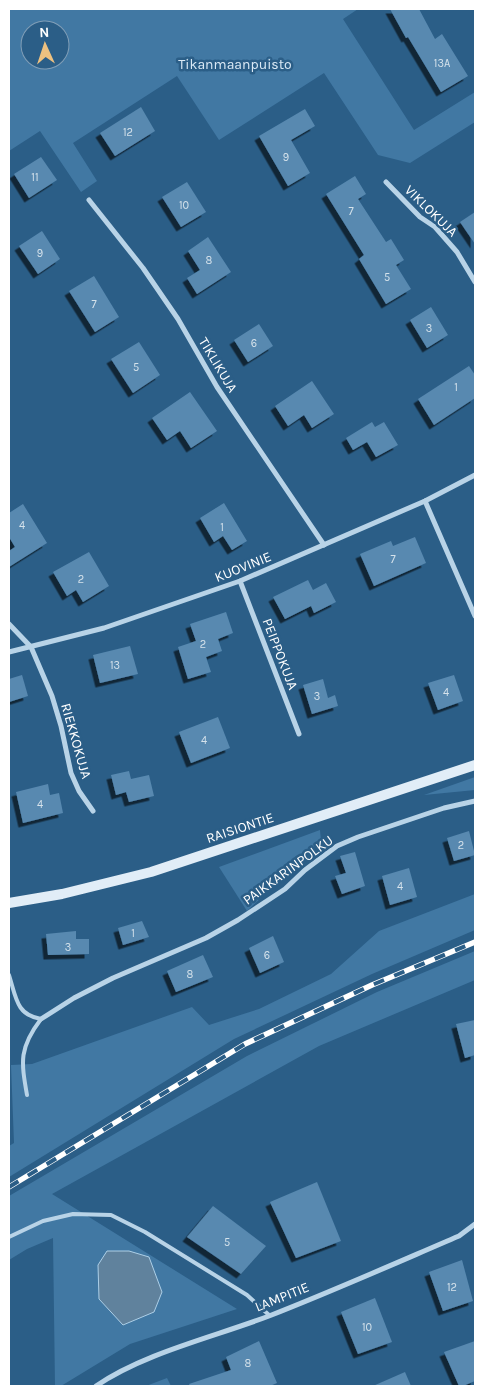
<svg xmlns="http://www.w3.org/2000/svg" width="484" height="1395" font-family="Karla,sans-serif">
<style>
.green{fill:#4178a3;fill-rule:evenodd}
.water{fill:#60829d;stroke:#adcfe7}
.building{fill:#5889b0;filter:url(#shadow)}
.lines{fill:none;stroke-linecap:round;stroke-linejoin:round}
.lane{stroke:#b8d3e7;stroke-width:4}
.street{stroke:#b8d3e7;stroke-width:5}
.secondary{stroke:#e1edf7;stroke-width:10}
.rail-casing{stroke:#fff;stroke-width:5.5}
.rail{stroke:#2b5e87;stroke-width:4;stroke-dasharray:11;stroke-linecap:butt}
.labels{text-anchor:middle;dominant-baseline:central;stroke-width:5;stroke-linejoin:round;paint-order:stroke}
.number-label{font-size:11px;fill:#d5e2eb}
.park-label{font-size:14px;fill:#dbeaf6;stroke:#2b5e87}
.street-label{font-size:14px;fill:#fff;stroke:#2b5e87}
</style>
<defs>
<filter id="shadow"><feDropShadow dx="-4.5" dy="4.5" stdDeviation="0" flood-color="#0009"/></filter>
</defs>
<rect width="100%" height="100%" fill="#2b5e87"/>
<g class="green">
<path d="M9 9H358L343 19 414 130 475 92V122L410 163 378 155 324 73 219 140 177 76 73 143 97 181 81 192 40 131 9 151ZM30 30H60V60H30Z"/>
<path d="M475 777V790L424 795Z"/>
<path d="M320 830 321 841 247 911 219 867Z"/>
<path d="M475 894V930L372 974 234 1039 9 1177V1146L14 1143 11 1065 32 1064 192 1007 209 1025 259 1009 331 974 379 931Z"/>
<path d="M475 951V980L319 1046 52 1194 237 1309 130 1344 61 1386H55L53 1238 27 1249 9 1260V1196L247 1056 377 992Z"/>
<path d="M167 1378 171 1386H146Z"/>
</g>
<path class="water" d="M107 1251H129L149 1257 162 1292 154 1312 123 1325 99 1299 98 1265Z"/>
<g class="building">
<path d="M390 9H419L435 39 442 34 468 76 441 92 408 37 406 38Z"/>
<path d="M141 107 155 131 115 156 100 133Z"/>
<path d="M305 109 315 126 291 140 310 173 288 186 259 136Z"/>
<path d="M41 157 57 180 29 198 14 174Z"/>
<path d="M355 176 366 194 358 199 386 242 391 239 404 260 396 265 411 289 386 304 359 259 364 255 326 194Z"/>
<path d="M187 182 206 212 181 227 162 197Z"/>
<path d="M475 212V244L460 222Z"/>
<path d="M42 231 60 259 38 274 19 246Z"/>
<path d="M208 237 231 272 197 294 187 278 200 270 188 251Z"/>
<path d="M94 276 119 317 95 332 69 291Z"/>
<path d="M431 307 448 335 427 348 410 320Z"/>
<path d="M259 324 273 346 248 362 234 340Z"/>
<path d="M139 342 160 375 133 393 111 359Z"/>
<path d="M469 366 475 375V398L434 425 418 399Z"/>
<path d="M312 381 334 414 312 428 304 415 288 426 275 406Z"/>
<path d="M190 392 217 431 191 448 180 431 167 440 152 418Z"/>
<path d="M372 422 375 427 384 422 398 445 376 457 367 442 353 450 346 438Z"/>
<path d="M224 503 247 541 232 550 223 536 214 542 200 518Z"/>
<path d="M23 504 47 543 9 567V551L15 547 9 537V513Z"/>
<path d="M415 537 426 563 374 586 360 554 391 541 393 546Z"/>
<path d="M89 552 109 586 83 602 76 590 67 596 53 572Z"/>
<path d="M308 580 313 590 326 583 336 602 314 613 311 606 285 619 273 597Z"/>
<path d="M226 612 233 633 218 639 222 651 206 657 211 672 188 679 178 647 196 641 190 624Z"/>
<path d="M130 646 138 674 100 683 93 655Z"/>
<path d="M22 675 28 696 9 702V679Z"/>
<path d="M454 675 463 701 438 710 428 683Z"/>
<path d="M323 679 328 698 335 695 338 706 312 714 303 685Z"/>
<path d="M218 717 230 748 191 763 179 732Z"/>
<path d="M129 771 131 779 149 775 154 796 129 802 126 792 116 795 111 775Z"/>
<path d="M48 784 50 795 59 793 63 813 23 823 16 792Z"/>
<path d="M469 831 475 855 454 861 447 838Z"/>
<path d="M355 852 365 886 342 894 335 876 346 873 340 856Z"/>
<path d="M409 868 417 897 390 905 382 876Z"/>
<path d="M142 921 149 937 123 945 118 928Z"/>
<path d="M76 931V939H89V954L48 955 46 934Z"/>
<path d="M273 936 284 962 260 973 249 948Z"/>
<path d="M203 955 213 977 176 992 167 971Z"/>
<path d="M475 1020V1055L465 1058 456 1024Z"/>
<path d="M317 1182 341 1241 296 1258 270 1202Z"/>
<path d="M213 1206 266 1246 241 1274 187 1237Z"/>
<path d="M462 1260 473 1301 443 1311 429 1272Z"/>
<path d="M375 1298 392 1342 358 1354 341 1312Z"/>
<path d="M259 1341 277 1383 270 1386H190L189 1384 231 1370 226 1357Z"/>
<path d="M475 1341V1381L463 1386H459L444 1352Z"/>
<path d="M405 1372 411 1386H373Z"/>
</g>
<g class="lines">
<g class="lane">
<path d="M9 975C16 997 16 1015 41 1019 19 1048 21 1061 27 1095"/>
<path d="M9 1237 43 1221 73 1214 111 1215 145 1232 247 1295 269 1315"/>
</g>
<g class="street">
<path d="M386 182 420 217 435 227 457 252 475 282"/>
<path d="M89 200 143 268 178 319 217 387 324 545"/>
<path d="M425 501 475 616"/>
<path d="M240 581 299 734"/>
<path d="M9 624 31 647 52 696 61 726 71 773 79 791 93 811"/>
<path d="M9 652 104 628 240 581 425 501 475 475"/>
<path d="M41 1019 74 998 113 978 206 938 238 920 285 889 305 870 337 846 358 837 444 808 475 801"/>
<path d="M96 1386C144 1353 214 1337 269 1316 333 1291 396 1263 459 1236L475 1224"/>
</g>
<path class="secondary" d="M9 903 62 894 151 872 475 765"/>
<defs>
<path id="rail" d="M9 1187 245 1044 372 985 475 942"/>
</defs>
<use href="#rail" class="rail-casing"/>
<use href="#rail" class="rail"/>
</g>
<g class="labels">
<g class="number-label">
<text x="442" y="63">13A</text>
<text x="128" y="132">12</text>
<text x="286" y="157">9</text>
<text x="35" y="177">11</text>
<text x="184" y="205">10</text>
<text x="351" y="211">7</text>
<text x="40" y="253">9</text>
<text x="209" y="260">8</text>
<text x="387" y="277">5</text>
<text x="94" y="304">7</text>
<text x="429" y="328">3</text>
<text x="254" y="343">6</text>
<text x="136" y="367">5</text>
<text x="456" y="387">1</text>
<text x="22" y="525">4</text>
<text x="222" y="527">1</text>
<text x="393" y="559">7</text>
<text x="81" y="579">2</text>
<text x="203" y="644">2</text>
<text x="115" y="665">13</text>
<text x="446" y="692">4</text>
<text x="317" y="696">3</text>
<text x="204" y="740">4</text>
<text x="40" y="804">4</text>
<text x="461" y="845">2</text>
<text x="400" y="886">4</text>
<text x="133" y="933">1</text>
<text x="68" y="947">3</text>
<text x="267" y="955">6</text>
<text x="190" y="974">8</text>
<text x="227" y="1242">5</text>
<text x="452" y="1287">12</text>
<text x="367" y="1327">10</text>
<text x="248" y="1363">8</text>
</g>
<g class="park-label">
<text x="235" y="64">Tikanmaanpuisto</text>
</g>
<g class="street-label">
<text transform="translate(431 211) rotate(44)">VIKLOKUJA</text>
<text transform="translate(218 365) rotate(59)">TIKLIKUJA</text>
<text transform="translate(243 567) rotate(-22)">KUOVINIE</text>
<text transform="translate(280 654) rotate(69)">PEIPPOKUJA</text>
<text transform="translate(76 741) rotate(74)">RIEKKOKUJA</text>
<text transform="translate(240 828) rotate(-18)">RAISIONTIE</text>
<text transform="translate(288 870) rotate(-36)">PAIKKARINPOLKU</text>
<text transform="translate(282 1297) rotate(-22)">LAMPITIE</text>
</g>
</g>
<rect width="484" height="1395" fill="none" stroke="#ffffff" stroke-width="20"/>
<g transform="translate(45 45) rotate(357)"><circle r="24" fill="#2b5e87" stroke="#809eb7"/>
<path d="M0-4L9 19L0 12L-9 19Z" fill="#edc180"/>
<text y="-8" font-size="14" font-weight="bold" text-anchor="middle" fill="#ffffff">N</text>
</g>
</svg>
